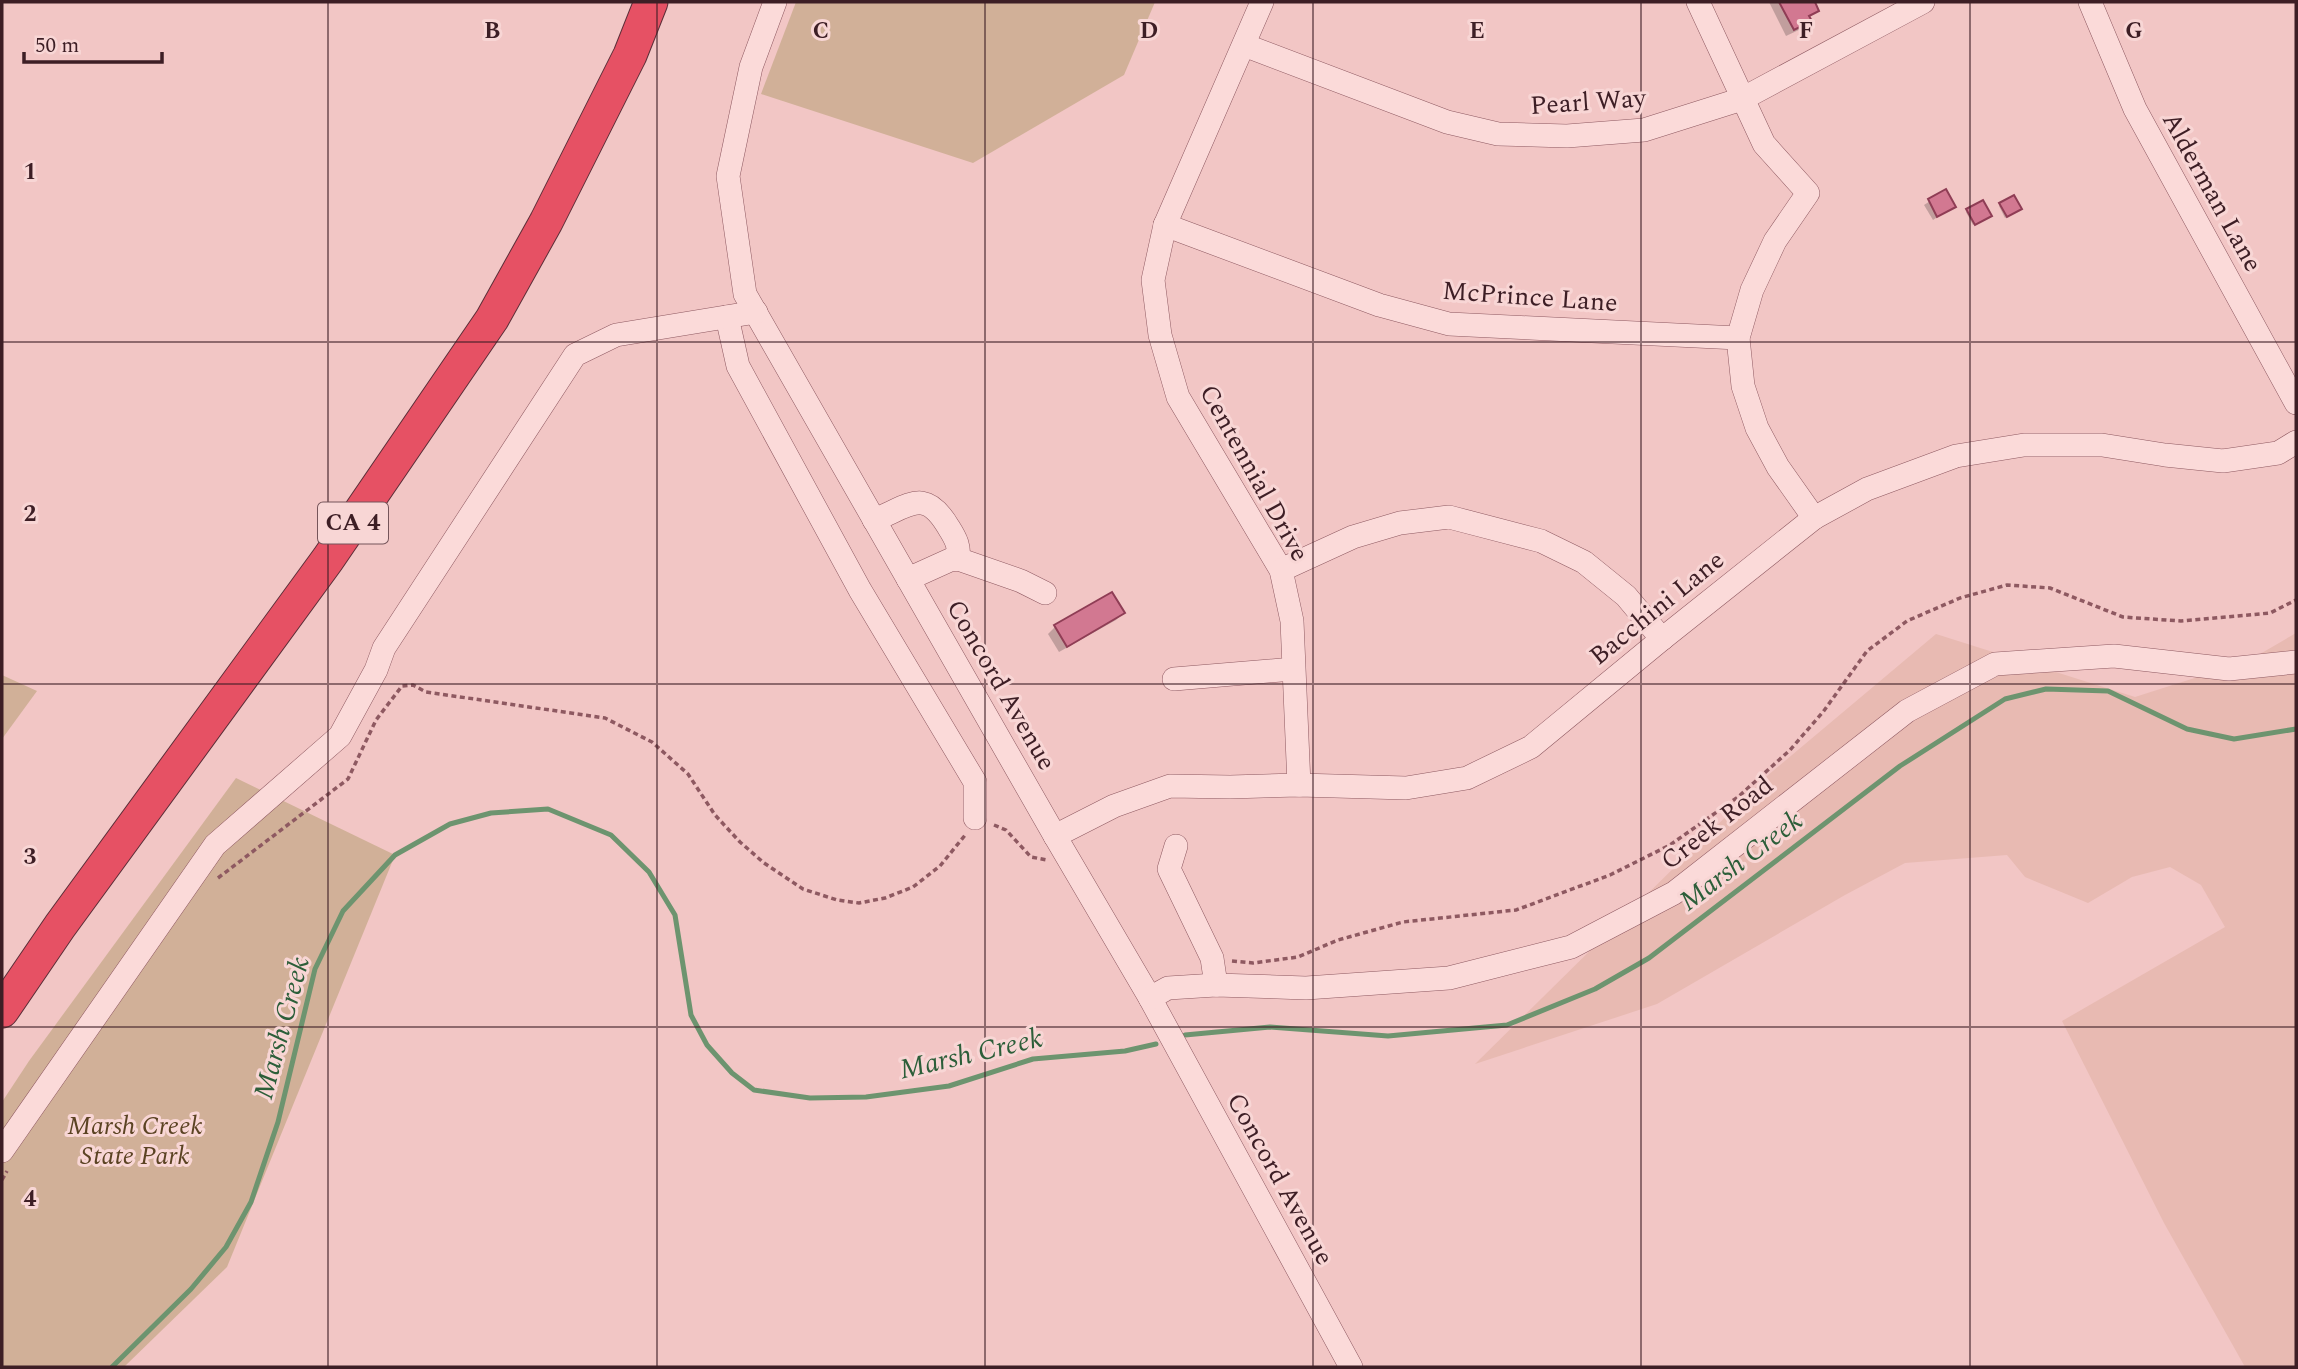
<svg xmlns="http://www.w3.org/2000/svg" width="2298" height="1369" font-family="Spectral,serif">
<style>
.farmland{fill:#e8bab2}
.green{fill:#d1b098}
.shadow{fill:#0003}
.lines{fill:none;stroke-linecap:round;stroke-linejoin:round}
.stream{stroke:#6d946f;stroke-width:5}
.building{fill:#d27891;stroke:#8f3d55;stroke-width:2}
.minor-casing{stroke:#8e5961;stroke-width:24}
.highway-casing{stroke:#5c2e38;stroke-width:35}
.path{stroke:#8e5961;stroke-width:3.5;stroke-dasharray:5 3.5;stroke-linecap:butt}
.minor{stroke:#fbdad9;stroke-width:23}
.highway{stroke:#e65164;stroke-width:33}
.grid{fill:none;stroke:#3d1e25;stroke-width:2;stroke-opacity:0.55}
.labels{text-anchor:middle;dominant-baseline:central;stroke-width:6;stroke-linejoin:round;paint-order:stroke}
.shield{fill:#f8d6d5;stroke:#75555a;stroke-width:2}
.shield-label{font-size:24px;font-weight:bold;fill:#3d1e25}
.street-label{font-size:26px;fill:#3d1e25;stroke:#f8d6d5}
.park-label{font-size:26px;font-style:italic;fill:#5b4323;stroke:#f8d6d5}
.water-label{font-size:28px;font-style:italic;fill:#2c5e39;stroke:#f8d6d5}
.grid-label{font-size:23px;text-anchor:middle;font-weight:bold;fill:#3d1e25;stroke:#f8d6d5;stroke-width:6;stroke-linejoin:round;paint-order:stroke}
</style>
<rect width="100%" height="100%" fill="#f2c6c5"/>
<path class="farmland" d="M2296 633V1367H2245L2164 1223 2062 1021 2225 927 2201 885 2170 867 2132 877 2088 903 2025 877 2007 855 1905 863 1845 895 1657 1004 1475 1064 1767 776 1936 634 2135 697 2248 661Z"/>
<g class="green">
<path d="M796 2H1155L1124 75 973 163 761 94Z"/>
<path d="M2 675 37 691 2 739Z"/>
<path d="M236 778 395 855 227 1267 124 1367H2V1102L29 1061Z"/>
</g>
<g class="shadow">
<path d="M1769 2H1813L1817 10 1808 18 1810 21 1803 28 1786 36Z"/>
<path d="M1946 191 1954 206 1933 220 1924 205Z"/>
<path d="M2000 205 2018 211 2005 218 1999 206Z"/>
<path d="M1967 211 1988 217 1973 225 1966 212Z"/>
<path d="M1123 613 1116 620 1059 652 1048 634 1055 627Z"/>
</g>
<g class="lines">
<g class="stream">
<path d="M1185 1035 1270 1027 1388 1036 1507 1025 1595 989 1649 958 1900 766 2005 699 2046 689 2108 691 2187 729 2234 739 2296 729"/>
<path d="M112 1367 191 1289 226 1247 251 1202 278 1122 315 969 343 911 395 855 450 824 491 813 548 809 611 835 649 872 675 915 691 1015 707 1045 732 1073 754 1090 810 1098 866 1097 949 1086 1033 1059 1125 1051 1156 1044"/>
</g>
</g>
<g class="building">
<path d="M1779 2H1815L1819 11 1809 16 1812 21 1794 30Z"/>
<path d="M1946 189 1956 207 1937 217 1928 199Z"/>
<path d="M2014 195 2022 209 2007 217 1999 203Z"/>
<path d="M1983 200 1992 216 1975 225 1966 209Z"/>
<path d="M1112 592 1125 613 1067 647 1054 625Z"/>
</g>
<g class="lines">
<defs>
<g id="minor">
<path d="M775 2 751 67 728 176 745 294 1055 836 1150 998 1351 1367"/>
<path d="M1262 2 1165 225 1153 280 1160 335 1178 397 1281 570 1292 621 1299 785"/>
<path d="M1698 2 1764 144 1808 193 1775 241 1752 290 1738 338 1743 386 1757 428 1778 467 1814 518"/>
<path d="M2090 2 2135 109 2296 403"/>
<path d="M1244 45 1447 122 1498 134 1567 136 1644 130 1742 99 1923 2"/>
<path d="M1165 225 1379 305 1449 324 1738 338"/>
<path d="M727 317 738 366 860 590 975 782V818"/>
<path d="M874 520C911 505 925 487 949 528 956 539 960 547 958 559"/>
<path d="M1281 570 1353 537 1400 523 1449 517 1541 541 1584 562 1626 596 1662 639"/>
<path d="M908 579 950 560 958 559 1021 581 1045 593"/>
<path d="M1174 679 1293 669"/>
<path d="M1055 836 1114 806 1170 786 1230 787 1299 785 1406 788 1467 778 1531 747 1662 639 1814 518 1867 489 1956 456 2024 445H2102L2165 455 2223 461 2278 453 2296 442"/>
<path d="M1176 846 1169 869 1212 958 1216 985"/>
<path d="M1150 998 1168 988 1216 985 1306 988 1449 978 1571 947 1674 893 1907 711 1995 664 2114 656 2229 669 2296 662"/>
<path d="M2 1151 215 845 340 736 376 670 384 648 575 355 616 335 756 312"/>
</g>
<path id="highway" d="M2 1011 60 926 328 559 492 319 546 222 630 55 651 2"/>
</defs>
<use href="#minor" class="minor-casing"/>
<use href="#highway" class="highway-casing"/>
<g class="path">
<path d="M994 825 1006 830 1031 857 1047 860"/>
<path d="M218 878 348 779 376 720 402 686 413 685 426 692 605 718 652 742 688 774 715 815 740 842 764 863 803 889 837 900 859 903 885 898 913 887 940 866 966 834"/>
<path d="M1232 961 1253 963 1298 957 1338 940 1403 922 1516 910 1610 875 1670 845 1738 797 1790 750 1823 712 1867 651 1907 621 1960 598 2007 585 2050 588 2123 617 2181 621 2270 613 2296 600"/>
<path d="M2 1180 7 1171"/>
</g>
<use href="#minor" class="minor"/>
<use href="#highway" class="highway"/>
</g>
<path class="grid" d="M328 2V1367M657 2V1367M985 2V1367M1313 2V1367M1641 2V1367M1970 2V1367M2 342H2296M2 684H2296M2 1027H2296"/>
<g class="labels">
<rect class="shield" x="318" y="502.5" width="70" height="41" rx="5"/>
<g class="shield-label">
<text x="353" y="523">CA 4</text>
</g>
<g class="street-label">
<text transform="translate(1588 102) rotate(-4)">Pearl Way</text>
<text transform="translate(2212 192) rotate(61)">Alderman Lane</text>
<text transform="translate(1530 297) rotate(4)">McPrince Lane</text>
<text transform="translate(1254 473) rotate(61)">Centennial Drive</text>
<text transform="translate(1657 608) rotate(-39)">Bacchini Lane</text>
<text transform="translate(1001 685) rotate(60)">Concord Avenue</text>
<text transform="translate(1717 823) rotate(-38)">Creek Road</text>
<text transform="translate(1280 1179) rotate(61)">Concord Avenue</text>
</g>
<g class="park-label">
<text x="135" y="1126">Marsh Creek<tspan x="135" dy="30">State Park</tspan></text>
</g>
<g class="water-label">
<text transform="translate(1741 861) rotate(-37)">Marsh Creek</text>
<text transform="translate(282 1028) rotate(-75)">Marsh Creek</text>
<text transform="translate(971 1054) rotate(-13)">Marsh Creek</text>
</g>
</g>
<g class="grid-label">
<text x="492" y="38">B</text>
<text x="821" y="38">C</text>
<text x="1149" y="38">D</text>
<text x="1477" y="38">E</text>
<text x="1806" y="38">F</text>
<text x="2134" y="38">G</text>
<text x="30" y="179">1</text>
<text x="30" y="521">2</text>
<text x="30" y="864">3</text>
<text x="30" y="1206">4</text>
</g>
<rect width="2298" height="1369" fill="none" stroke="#3d1e25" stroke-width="7"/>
<path d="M24 52v10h138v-10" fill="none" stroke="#3d1e25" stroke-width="3.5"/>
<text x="35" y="52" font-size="21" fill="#3d1e25" stroke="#f8d6d5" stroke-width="5" paint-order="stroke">50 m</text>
</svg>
